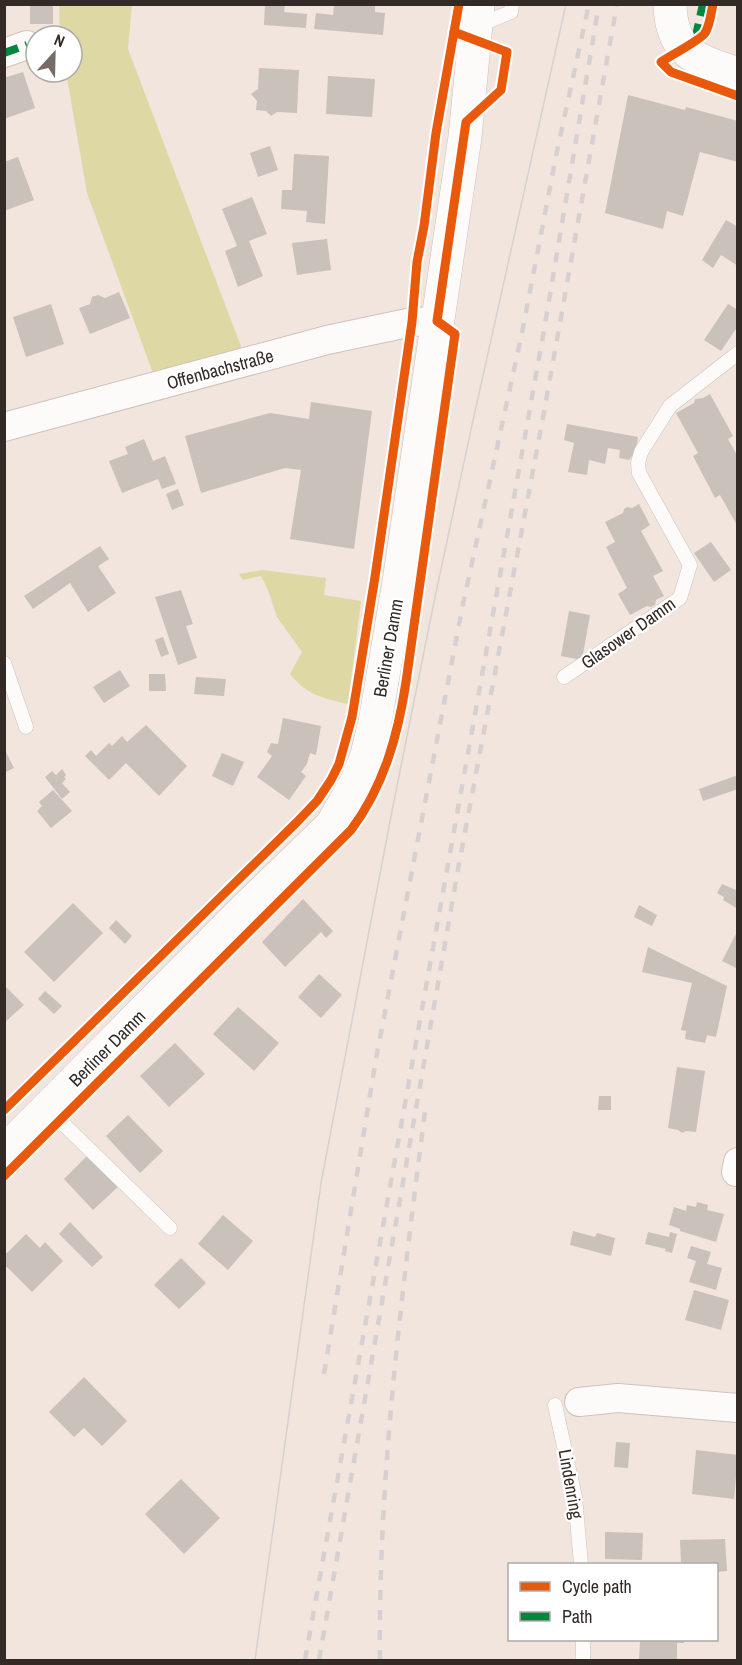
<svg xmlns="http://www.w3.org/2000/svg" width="742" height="1665" font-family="'Archivo Narrow',sans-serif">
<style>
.green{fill:#ded8a5}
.building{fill:#cac1ba}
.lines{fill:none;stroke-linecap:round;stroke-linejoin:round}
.service-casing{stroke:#cdc3bd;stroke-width:15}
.minor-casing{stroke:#cdc3bd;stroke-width:30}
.secondary-casing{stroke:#cdc3bd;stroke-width:34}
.service{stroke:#fdfbfa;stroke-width:14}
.minor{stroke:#fdfbfa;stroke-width:28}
.secondary{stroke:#fdfbfa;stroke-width:33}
.tram{stroke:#d6d1d0;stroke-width:1.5}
.rail{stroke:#d6d1d0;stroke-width:4.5;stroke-dasharray:10 10;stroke-linecap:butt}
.quiet{stroke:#00873e;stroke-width:8;stroke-dasharray:15 8;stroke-linecap:butt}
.cycleway-casing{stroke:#fff;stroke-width:13}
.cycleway{stroke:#e8590c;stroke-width:9}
.labels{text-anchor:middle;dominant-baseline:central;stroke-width:4.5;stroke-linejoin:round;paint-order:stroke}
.street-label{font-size:18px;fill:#332a25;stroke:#fff}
</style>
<rect width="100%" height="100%" fill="#f2e5de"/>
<g class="green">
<path d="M59 5H132L128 49 242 349 154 376 87 193 66 72H72V36H60Z"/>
<path d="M262 570 326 578 324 595 361 601 348 704C322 698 307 695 290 674L302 652 277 617 268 590 261 576 243 580 239 574Z"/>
</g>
<g class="building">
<rect x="30" y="4" width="23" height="20"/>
<path d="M265 4 285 5 284 12 307 14 306 28 264 25Z"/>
<path d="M334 4H375V12L385 13 383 35 314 29 316 13 333 15Z"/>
<path d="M259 68 299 70 297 113 277 112 271 116 266 111 256 110 257 101 251 94 258 89Z"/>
<path d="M23 72 35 108 4 119V78Z"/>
<path d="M328 76 375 79 372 117 326 114Z"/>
<path d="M628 95 685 110 686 107 738 121V162L700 152 683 216 667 211 663 229 605 213Z"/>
<path d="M270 146 278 170 258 177 250 153Z"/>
<path d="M294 154 329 156 325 224 306 222 307 211 281 209 282 190H292Z"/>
<path d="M18 157 34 200 4 211V162Z"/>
<path d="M252 197 267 234 249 241 263 276 238 287 225 251 237 246 222 209Z"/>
<path d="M726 220 738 227V266L721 255 713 268 702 260Z"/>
<path d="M327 239 331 270 297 275 292 243Z"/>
<path d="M119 292 130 318 90 334 79 308 90 304 92 297 98 295 105 298Z"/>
<path d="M51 304 64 344 26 357 13 317Z"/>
<path d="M728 304 738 310V326L721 351 704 340Z"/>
<path d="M710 394 733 436 728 439 738 457V527L720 495 715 498 693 456 698 453 676 413 694 403 695 399 703 398Z"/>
<path d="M311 402 372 411 354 549 290 539 301 470 285 468 201 493 185 436 270 413 309 419Z"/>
<path d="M567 424 638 437 636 451 629 460 619 458 620 450 608 448 605 464 589 460 587 475 568 472 574 443 564 440Z"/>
<path d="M144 439 153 461 165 456 176 484 162 489 158 479 122 493 109 461 128 454 125 447Z"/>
<path d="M178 489 184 505 172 510 166 494Z"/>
<path d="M639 504 650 525 641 531 663 571 653 576 664 596 656 600 655 605 651 607 647 606 630 615 618 594 627 588 606 547 615 542 605 522 623 513 624 509 627 507 632 508Z"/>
<path d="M711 542 731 570 714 582 694 553Z"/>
<path d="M100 546 109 559 98 566 116 593 88 612 70 583 33 609 24 596Z"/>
<path d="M181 590 193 624 186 626 197 658 178 665 155 597Z"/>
<path d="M569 611 590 615 582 660 561 656Z"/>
<path d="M163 637 169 654 161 657 155 640Z"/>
<path d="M120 670 130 686 104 703 93 687Z"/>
<path d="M149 674H165L166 691H149Z"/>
<path d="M196 677 226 679 224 696 194 694Z"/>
<path d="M283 718 321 726 316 755 310 753 307 764 301 772 306 776 289 800 257 777 272 756 267 752 271 743 278 744Z"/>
<path d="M146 725 187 766 159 796 126 763 109 780 85 756 91 750 96 756 109 743 112 746 122 736 127 742Z"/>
<path d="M4 748 14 768 4 773Z"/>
<path d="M222 753 244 762 233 786 212 776Z"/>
<path d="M62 769 66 775 64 777 66 779 62 783 70 792 62 799 45 777 52 771 56 775Z"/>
<path d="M738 775V789L703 801 699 789Z"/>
<path d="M53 790 72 811 51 828 37 811 42 806 39 802Z"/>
<path d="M722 884 738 891V909L723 900 724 897 717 893Z"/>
<path d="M303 899 333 931 326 938 321 932 285 967 262 942Z"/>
<path d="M73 903 103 933 54 982 24 952Z"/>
<path d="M639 905 657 915 652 926 634 917Z"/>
<path d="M116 920 132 936 125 944 109 928Z"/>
<path d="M738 930V969L722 961Z"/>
<path d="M648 947 727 986 716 1037 707 1035 705 1043 685 1039 686 1031 681 1030 692 983 642 972Z"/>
<path d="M319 974 342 995 321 1018 298 997Z"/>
<path d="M4 985 24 1005 4 1023Z"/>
<path d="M45 991 62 1006 54 1014 38 999Z"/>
<path d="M238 1007 279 1043 254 1071 213 1034Z"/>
<path d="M175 1043 205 1074 169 1107 140 1076Z"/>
<path d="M677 1067 705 1071 696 1132 686 1131 682 1133 678 1130 668 1128Z"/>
<path d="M599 1096H611V1110H598Z"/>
<path d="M128 1115 163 1151 140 1173 106 1136Z"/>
<path d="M89 1154 119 1186 93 1210 64 1179Z"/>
<path d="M697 1202 708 1205 707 1210 724 1214 716 1242 680 1231V1229L669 1225 674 1207 686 1211 687 1205 696 1207Z"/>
<path d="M223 1215 253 1241 228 1270 198 1244Z"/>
<path d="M70 1222 103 1257 92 1267 59 1234Z"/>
<path d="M573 1231 595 1237 597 1233 615 1238 611 1256 570 1245Z"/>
<path d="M648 1232 669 1237 670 1232 677 1234 672 1253 665 1251 666 1249 645 1244Z"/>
<path d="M26 1234 40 1248 45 1242 63 1261 32 1292 4 1264V1256Z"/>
<path d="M691 1246 711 1252 707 1264 722 1268 716 1290 689 1282 696 1261 687 1258Z"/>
<path d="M181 1258 206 1283 179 1309 154 1285Z"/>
<path d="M694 1290 729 1300 721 1330 685 1320Z"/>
<path d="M84 1377 127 1421 102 1446 84 1428 74 1437 49 1412Z"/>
<path d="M616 1442 630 1443 628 1468 614 1467Z"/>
<path d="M696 1450 738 1455 734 1499 692 1494Z"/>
<path d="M181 1479 220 1518 184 1554 145 1514Z"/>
<path d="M605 1532 643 1533 642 1560 605 1559Z"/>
<path d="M725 1539 727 1571 717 1572V1564L681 1563 680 1540Z"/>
<path d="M640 1640H684V1643H677V1660H639Z"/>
</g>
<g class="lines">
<defs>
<g id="service">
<path d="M477 26 511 12 512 4"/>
<path d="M4 663 26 727"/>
<path d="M564 677 680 598 690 565 639 473 638 463 641 452 670 406 738 353"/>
<path d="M47 1108 170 1228"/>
<path d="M555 1405 575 1497 581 1564"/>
<path d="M583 1640V1660"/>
</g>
<g id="minor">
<path d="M4 53 27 45"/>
<path d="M4 427 327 340 412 322 437 321"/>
<path d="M736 1172 738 1162"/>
<path d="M579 1402 618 1398 738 1408"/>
</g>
<g id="secondary">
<path d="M670 4C671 54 697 60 738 74"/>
<path d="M4 1152 243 911 332 825 357 781 367 755 375 722 399 582 465 137 478 4"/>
</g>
</defs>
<use href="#service" class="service-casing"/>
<use href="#minor" class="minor-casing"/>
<use href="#secondary" class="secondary-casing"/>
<use href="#service" class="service"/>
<use href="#minor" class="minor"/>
<use href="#secondary" class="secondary"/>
<path class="tram" d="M255 1660 321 1183 392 811 435 597 472 425 566 4"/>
<g class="rail">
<path d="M324 1374 376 1059 463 604 522 333 557 151 589 4"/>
<path d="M305 1660 543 336 599 4"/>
<path d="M319 1660 459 864 544 412 617 4"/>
<path d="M380 1660C378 1476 402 1293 425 1111"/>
</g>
<g class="quiet">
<path d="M700 38 697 31 703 4"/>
<path d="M4 53 27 45"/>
</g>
<defs>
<g id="cycleway">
<path d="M713 4C711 13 710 25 705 33 702 39 670 56 661 62L671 72 738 96"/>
<path d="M4 1110 297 822 317 801 331 780 339 764 352 717 375 577 412 322 417 262 424 226 436 133 459 4"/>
<path d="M4 1176 351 830C384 786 398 735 406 682L455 334 437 321 466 122 501 90 507 52 454 32"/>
</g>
</defs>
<use href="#cycleway" class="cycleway-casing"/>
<use href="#cycleway" class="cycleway"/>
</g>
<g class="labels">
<g class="street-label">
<text transform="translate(220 369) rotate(-15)">Offenbachstraße</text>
<text transform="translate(628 633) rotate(-35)">Glasower Damm</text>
<text transform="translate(388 648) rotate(-80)">Berliner Damm</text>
<text transform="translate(107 1048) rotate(-45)">Berliner Damm</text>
<text transform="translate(571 1484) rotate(80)">Lindenring</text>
</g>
</g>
<rect width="742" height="1665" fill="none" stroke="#332a25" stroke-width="12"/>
<rect x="508" y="1563" width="210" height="78" fill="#ffffff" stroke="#adaaa8" stroke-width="1.5"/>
<rect x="520" y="1582" width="30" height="9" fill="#e8590c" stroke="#adaaa8" stroke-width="1.5"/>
<text x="562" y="1593" font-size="18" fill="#332a25">Cycle path</text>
<rect x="520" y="1612" width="30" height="9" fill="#00873e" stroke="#adaaa8" stroke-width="1.5"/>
<text x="562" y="1623" font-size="18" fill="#332a25">Path</text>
<g transform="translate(54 54) rotate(22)"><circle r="28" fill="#ffffff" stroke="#adaaa8" stroke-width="1.5"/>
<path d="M0-4.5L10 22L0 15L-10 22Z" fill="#766b66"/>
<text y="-9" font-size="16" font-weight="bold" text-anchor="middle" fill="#332a25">N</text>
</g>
</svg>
